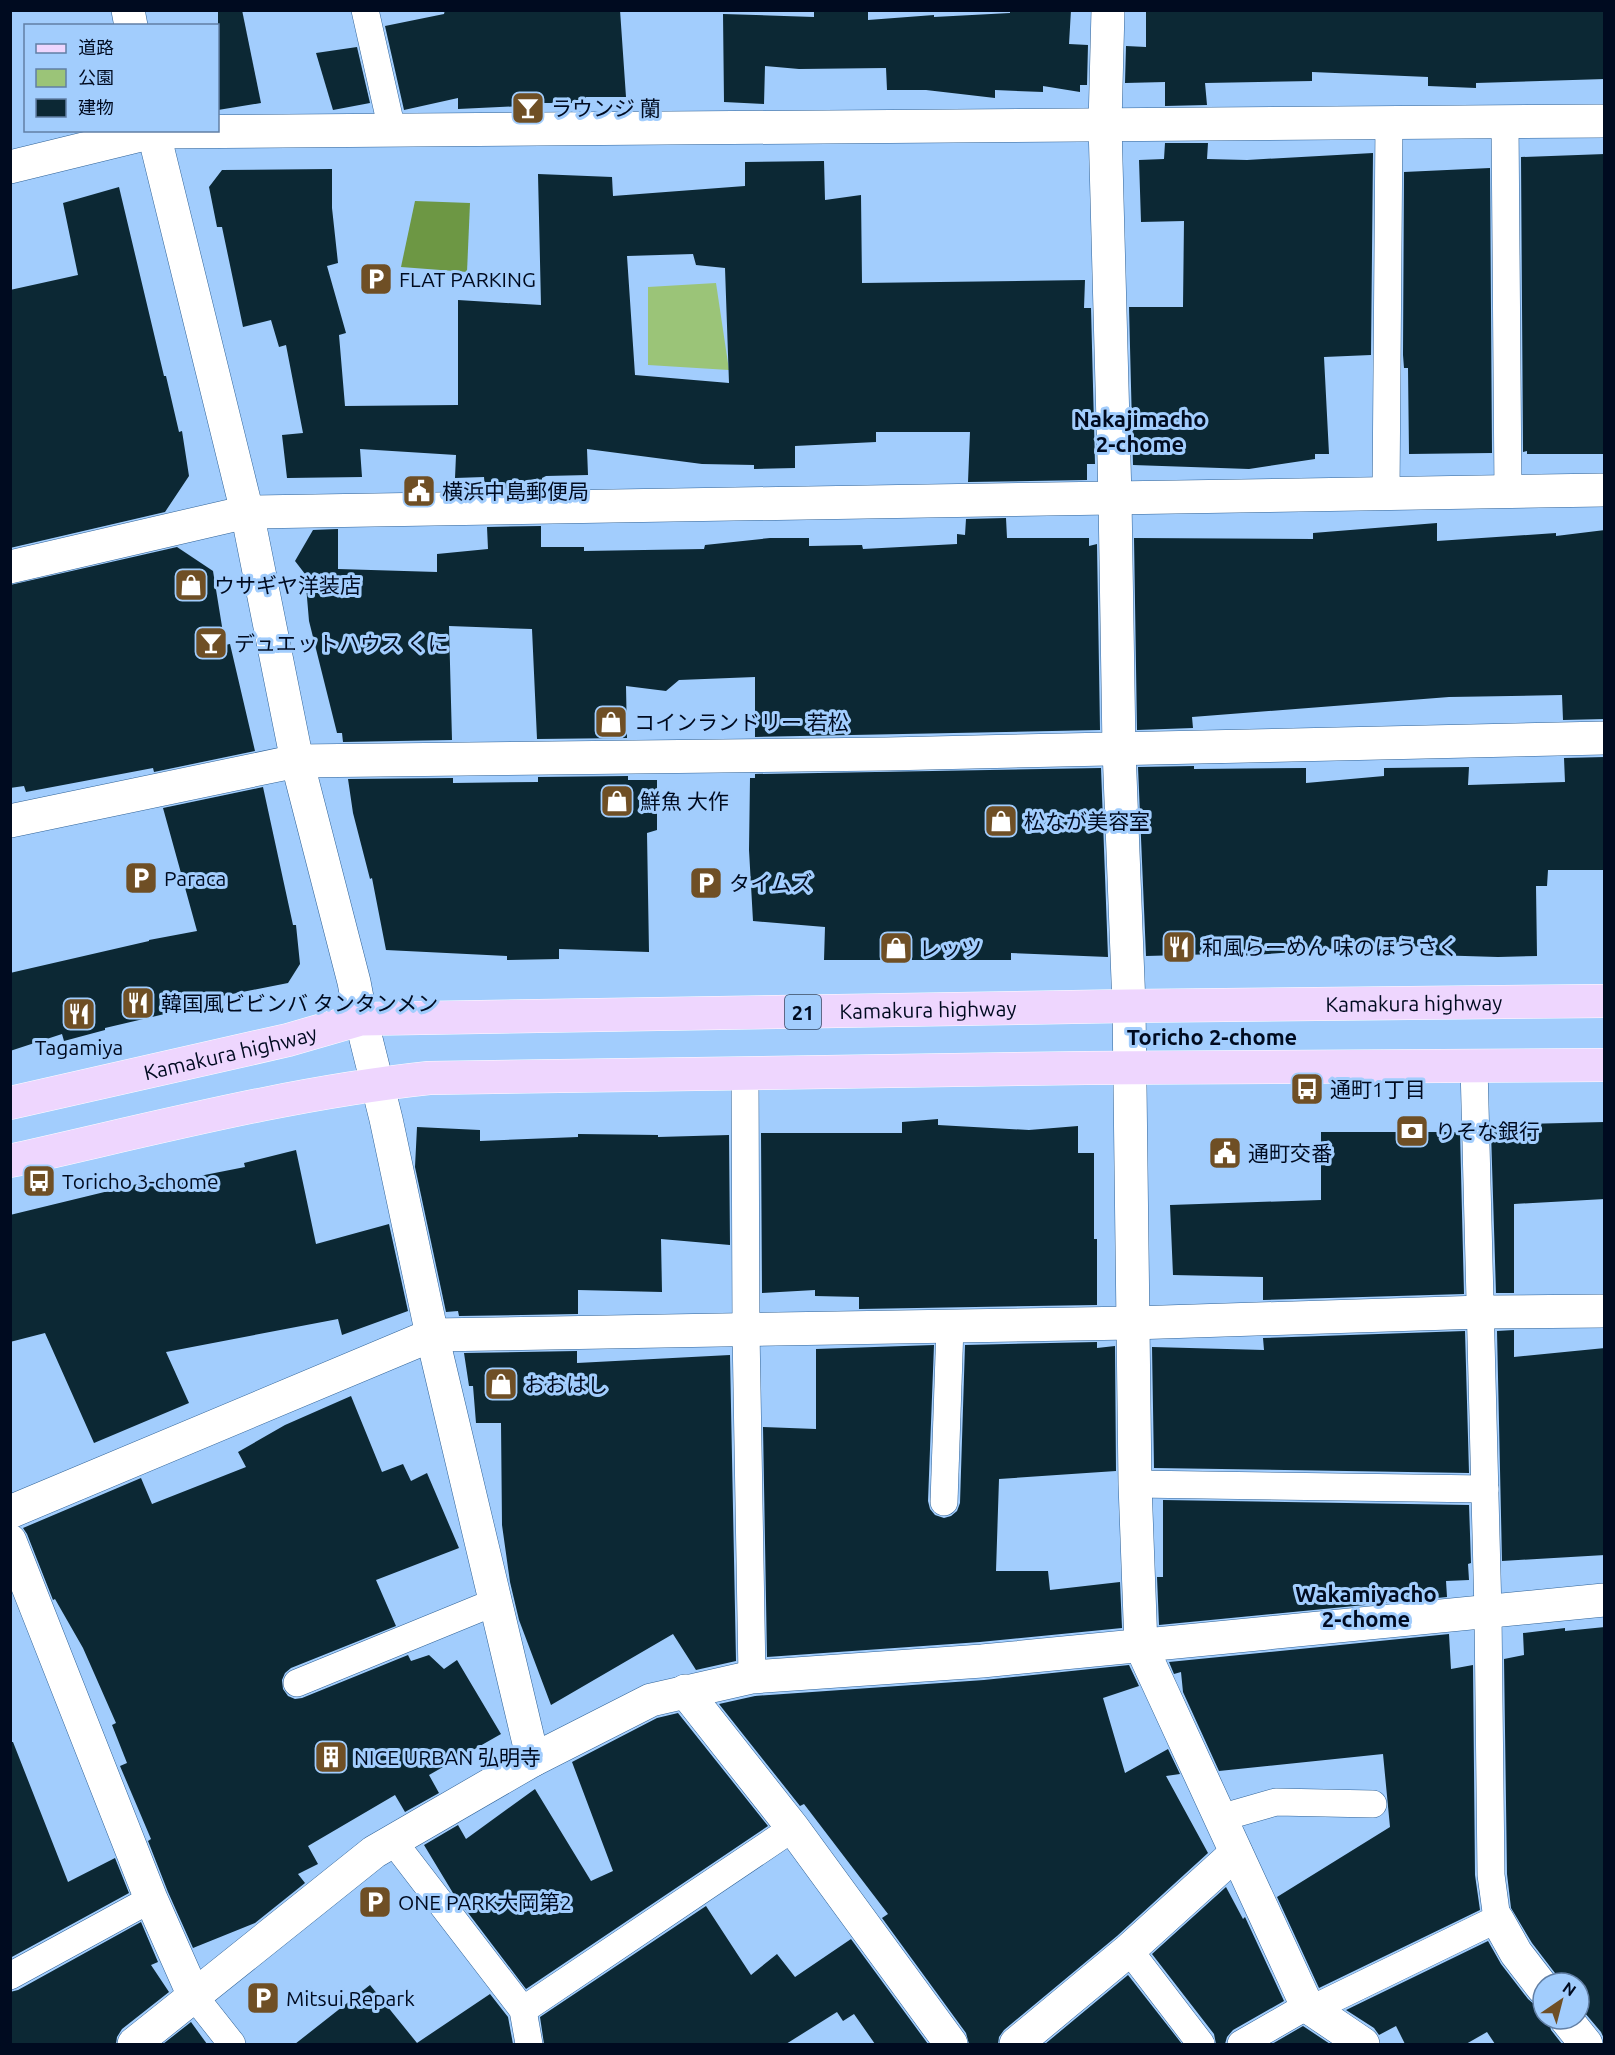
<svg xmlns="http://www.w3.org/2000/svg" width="1615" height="2055" font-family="Ubuntu,'Noto Sans JP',sans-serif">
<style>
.green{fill:#9bc478}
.forest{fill:#6d9744}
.building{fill:#0c2834;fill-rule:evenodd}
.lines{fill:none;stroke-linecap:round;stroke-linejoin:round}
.lane-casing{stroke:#2f6297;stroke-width:28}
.street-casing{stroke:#2f6297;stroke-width:34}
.primary-casing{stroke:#fff;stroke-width:34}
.lane{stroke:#fff;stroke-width:27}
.street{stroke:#fff;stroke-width:33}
.primary{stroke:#eed6fe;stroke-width:33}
.labels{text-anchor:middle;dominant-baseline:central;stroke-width:6;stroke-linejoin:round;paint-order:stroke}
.shield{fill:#a2cdfd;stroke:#314562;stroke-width:1.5}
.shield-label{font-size:20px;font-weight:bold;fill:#000b20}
.poi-label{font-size:21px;fill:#000b20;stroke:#a2cdfd;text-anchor:start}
.street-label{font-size:21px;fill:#000b20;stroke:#a2cdfd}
.neighbourhood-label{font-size:22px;font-weight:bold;fill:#000b20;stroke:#a2cdfd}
</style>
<rect width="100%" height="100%" fill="#a2cdfd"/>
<path class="green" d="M716 283 729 370 648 365V287Z"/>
<path class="forest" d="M415 201 470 203 467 272 401 267Z"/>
<g class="building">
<path d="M218 10H242L261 103 218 110Z"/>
<path d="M445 10H620L626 97H586V103H543L544 105 458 109V98L404 110 385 26 444 14Z"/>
<path d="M814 10H868V20L934 15V17L1010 13V10H1071L1069 44 1088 45 1087 85H1080V92L1043 86V92L995 90V98L926 90H887L886 68 799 69 765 66 764 104 724 102 723 14 814 17Z"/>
<path d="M1146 10H1605V79L1476 83V88L1428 86V77L1312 72V81L1205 83 1207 105 1165 106V82L1125 83 1126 46 1146 47Z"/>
<path d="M357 47 370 103 333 110 316 53Z"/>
<path d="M1165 143H1208L1207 159 1247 160 1373 153 1371 355 1324 357 1329 454H1315V459L1249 469 1133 465 1129 307H1183L1184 221 1141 222 1139 160 1164 159Z"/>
<path d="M1605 154V454H1527V451L1523 452 1521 157Z"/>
<path d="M824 161 825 200 861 195 862 283 1085 280 1084 308H1091L1095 464H1087V480L968 482 970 432H876V442L795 446V468L754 469V465L702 464 587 449 588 475 546 476 542 478V488L485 489 484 477 455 478 456 455 360 449 362 477 287 478 282 435 303 433 286 345 279 347 271 320 243 327 222 227H217L209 187 222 170 332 169V208L338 263 327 266 346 333 339 335 345 406 458 405V300L541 305 538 174 612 177 613 196 745 186V162ZM693 254 696 265 725 268 729 383 635 375 627 256Z"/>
<path d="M1490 168 1492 453 1409 454 1408 368H1404L1403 355 1404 172Z"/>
<path d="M119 187 164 376H166L179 432 182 431 189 476 165 512 10 548V290L78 275 63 203Z"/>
<path d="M1006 518 1007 538H1089V546L1097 544 1100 730 755 737V677L679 680 666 691 626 686 627 738 537 739 532 629 449 626 452 740 343 742 342 733H337L309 621 305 574 295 561 313 530 338 529V569L437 572V554L488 549 487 527 541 526V547H584V551L704 549 705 545 770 538H809V546L862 545 863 549 957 544V534L965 535 966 519Z"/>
<path d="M1437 523V541L1556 533V536L1605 530V719L1563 720 1562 695 1449 697 1192 717 1193 728 1137 730 1134 538 1313 539V533Z"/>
<path d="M177 547 213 571 225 645 230 644 255 751 154 772 153 768 26 792 24 786 10 788V585Z"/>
<path d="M1605 757V870H1548L1547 886H1536L1537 956 1498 957 1432 955V946L1324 949V950L1238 956 1219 954 1146 956 1138 767 1194 766V769L1306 768V783L1384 776V768L1469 767 1468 785 1565 782 1564 758Z"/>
<path d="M1101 768 1108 957 1011 953V960H824L825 927 753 921 749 850 750 778H755V774Z"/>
<path d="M628 776V780H657V830L647 833 649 952 559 949V959L507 960V956L386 950 372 878 370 879 353 813 348 779 453 778V783L538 782V777Z"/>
<path d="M263 787 293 925H296L300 964 288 983 202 1000 203 1005 105 1028V1030L64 1041 62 1034 10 1051V973L149 941V940L197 931 163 808Z"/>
<path d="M938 1119V1125L1029 1130 1078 1126V1153H1094V1239H1097V1305L859 1309V1297L815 1296V1290L762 1293 761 1133H902V1122Z"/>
<path d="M1605 1122V1199L1514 1204V1293H1496L1491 1132H1521V1124Z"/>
<path d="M417 1127 480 1130V1141L578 1137V1134L658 1135V1137L729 1135 730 1245 661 1239 662 1292 578 1290V1314L459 1316 458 1311 446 1312 415 1167Z"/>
<path d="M1321 1132H1460L1464 1294 1263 1300V1277L1173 1275 1170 1205 1321 1200Z"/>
<path d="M296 1150 316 1244 389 1224 408 1311 342 1335 338 1319 166 1352 189 1403 94 1443 45 1333 10 1342V1215L158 1179 159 1184 245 1167 244 1163Z"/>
<path d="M1514 1330V1357L1605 1348V1555L1502 1561 1497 1331Z"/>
<path d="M1465 1331 1469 1473 1154 1468 1152 1347 1264 1350 1263 1338Z"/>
<path d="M1097 1342V1348L1115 1346 1116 1471 999 1479 996 1571H1048L1050 1590 1120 1582 1122 1628 980 1642 767 1657 763 1427 816 1429V1349L934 1345 928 1501 930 1509 935 1515 944 1518 951 1516 957 1511 960 1503 965 1345Z"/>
<path d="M577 1351V1363L730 1355 736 1661 696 1670 673 1634 551 1705 519 1620 510 1582 502 1525 501 1423H476L473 1386H469L464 1353Z"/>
<path d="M351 1396 382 1472 403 1464 411 1481 427 1473 459 1548 376 1580 396 1626 291 1668 285 1673 282 1680 283 1689 288 1696 295 1699 302 1698 408 1655 411 1661 429 1655 444 1669 457 1660 501 1734 429 1775 439 1793 405 1812 395 1795 308 1846 318 1864 298 1874 305 1883 255 1923 193 1948 168 1892 148 1841 151 1839 120 1766 127 1763 112 1725 116 1723 83 1648 55 1599 53 1600 27 1534 23 1528 141 1478 152 1504 246 1467 238 1452 285 1425Z"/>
<path d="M1163 1500 1469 1505 1471 1563 1468 1564 1469 1580 1446 1581 1447 1597 1159 1625 1157 1577H1163Z"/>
<path d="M1605 1627V2041L1601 2032 1579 2006V1983H1561L1558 1977 1532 1943 1511 1908 1507 1874 1504 1659 1524 1655 1523 1633 1565 1628V1631Z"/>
<path d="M1449 1634 1451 1669 1473 1665 1475 1875 1480 1910 1319 1988 1277 1897 1390 1827 1383 1754 1219 1771 1183 1692 1181 1672 1174 1674 1169 1662Z"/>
<path d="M1129 1665 1139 1686 1103 1698 1125 1773 1168 1749 1180 1774 1166 1776 1208 1853 1117 1936 1004 2030 999 2037 998 2044H969L966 2033 882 1918 888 1914 804 1804 800 1806 719 1704 755 1696 984 1680Z"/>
<path d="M678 1713 768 1826 526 1989 453 1893 424 1845 458 1825 466 1839 535 1789 591 1881 613 1871 572 1762 657 1718Z"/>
<path d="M10 1742H13L68 1882 115 1858 129 1893 10 1958Z"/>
<path d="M1226 1887 1243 1919 1245 1917 1284 2001 1233 2030 1227 2037 1225 2044H1216L1214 2034 1152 1954Z"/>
<path d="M706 1906 751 1975 777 1954 795 1977 851 1939 928 2044H875L854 2014 843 2021 837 2012 786 2044H544L540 2017Z"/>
<path d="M141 1922 158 1962 151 1965 169 1992 122 2029 117 2037 116 2044H10V1992L18 1990Z"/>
<path d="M1488 1941 1501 1964 1528 1999 1535 2005 1543 2006V2019H1548L1551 2030 1562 2044H1495L1487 2032 1466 2044H1405L1396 2026 1379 2035 1374 2028 1346 2010Z"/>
<path d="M1128 1975 1182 2044H1045Z"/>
<path d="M370 1985 417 2043 490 1994 508 2017 513 2044H295Z"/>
<path d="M191 2022 207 2044H163Z"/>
<path d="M1303 2026 1330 2044H1272Z"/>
</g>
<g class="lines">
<defs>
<g id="lane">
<path d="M365 10 392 130"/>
<path d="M1505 122 1508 492"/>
<path d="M1386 494 1389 122"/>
<path d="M745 1072 746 1330 752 1677"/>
<path d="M1135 1484 1485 1489"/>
<path d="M944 1502 950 1326"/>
<path d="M297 1683 495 1602"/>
<path d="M1220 1818 1276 1802 1373 1804"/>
<path d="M393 1841 523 2010 529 2044"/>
<path d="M1129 1950 1201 2044"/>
<path d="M10 1976 151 1899"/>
<path d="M194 1996 232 2044"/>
<path d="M1312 2009 1497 1919 1491 1875 1488 1613 1474 1066"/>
<path d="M523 2010 793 1828"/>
<path d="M1241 2044 1307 2006"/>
</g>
<g id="street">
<path d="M128 10 131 26"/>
<path d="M1108 10 1105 124 1115 498 1119 749 1129 1006 1135 1484 1141 1646 1307 2006 1363 2044"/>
<path d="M153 130 247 512 297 761 354 982 361 1019 386 1119 432 1335 533 1760"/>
<path d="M10 167 153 132 1604 121"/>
<path d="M10 567 247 512 1604 490"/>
<path d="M10 821 297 761 887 754 1604 738"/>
<path d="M10 1512 432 1335 1132 1323 1482 1312 1604 1311"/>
<path d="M10 1541 151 1899 194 1996"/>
<path d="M685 1691 793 1828 951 2044"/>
<path d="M1497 1919 1516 1953 1543 1988"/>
<path d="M1566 2019 1586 2044"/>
<path d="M134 2044 374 1852 533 1760 651 1700 752 1677 982 1661 1604 1600"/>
<path d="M1016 2044 1129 1950 1236 1853"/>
</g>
<g id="primary">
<path id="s1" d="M10 1103 288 1040 361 1019 1129 1006 1604 1001"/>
<path d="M10 1161C149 1130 288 1093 429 1078L1086 1068 1604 1065"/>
</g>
</defs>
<use href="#lane" class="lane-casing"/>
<use href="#street" class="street-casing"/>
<use href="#primary" class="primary-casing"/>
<use href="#lane" class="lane"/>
<use href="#street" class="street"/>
<use href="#primary" class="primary"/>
</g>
<defs>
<symbol id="bar-square" viewBox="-11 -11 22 22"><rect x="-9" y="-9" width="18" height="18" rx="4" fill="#6f4f25" stroke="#a2cdfd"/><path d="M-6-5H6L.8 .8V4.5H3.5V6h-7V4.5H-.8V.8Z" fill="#fff"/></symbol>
<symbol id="parking-square" viewBox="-11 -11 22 22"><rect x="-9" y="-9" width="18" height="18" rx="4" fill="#6f4f25" stroke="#a2cdfd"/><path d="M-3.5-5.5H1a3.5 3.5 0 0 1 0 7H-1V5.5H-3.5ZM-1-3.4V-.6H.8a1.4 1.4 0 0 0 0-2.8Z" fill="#fff"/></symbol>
<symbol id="civic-square" viewBox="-11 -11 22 22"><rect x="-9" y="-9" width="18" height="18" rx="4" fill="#6f4f25" stroke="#a2cdfd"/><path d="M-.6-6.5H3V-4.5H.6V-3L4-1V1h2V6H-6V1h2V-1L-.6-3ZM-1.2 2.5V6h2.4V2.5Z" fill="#fff"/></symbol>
<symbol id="shop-square" viewBox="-11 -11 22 22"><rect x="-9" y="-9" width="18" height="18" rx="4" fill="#6f4f25" stroke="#a2cdfd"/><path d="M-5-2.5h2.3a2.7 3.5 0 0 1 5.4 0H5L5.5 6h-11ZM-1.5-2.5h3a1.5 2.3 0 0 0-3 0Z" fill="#fff"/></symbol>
<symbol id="restaurant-square" viewBox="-11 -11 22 22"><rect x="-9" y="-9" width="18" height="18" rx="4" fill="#6f4f25" stroke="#a2cdfd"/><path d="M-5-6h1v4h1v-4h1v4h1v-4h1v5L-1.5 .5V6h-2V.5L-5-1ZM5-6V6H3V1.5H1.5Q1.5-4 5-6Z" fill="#fff"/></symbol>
<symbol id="bus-square" viewBox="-11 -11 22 22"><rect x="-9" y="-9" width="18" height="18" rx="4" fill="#6f4f25" stroke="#a2cdfd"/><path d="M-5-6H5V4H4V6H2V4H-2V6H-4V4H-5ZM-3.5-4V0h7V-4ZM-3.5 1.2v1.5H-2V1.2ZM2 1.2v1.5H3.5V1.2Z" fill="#fff"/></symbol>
<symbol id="bank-square" viewBox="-11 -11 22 22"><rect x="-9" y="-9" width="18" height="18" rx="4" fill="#6f4f25" stroke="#a2cdfd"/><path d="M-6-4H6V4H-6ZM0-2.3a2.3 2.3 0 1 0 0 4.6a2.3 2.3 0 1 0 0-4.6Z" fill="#fff"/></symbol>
<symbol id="building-square" viewBox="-11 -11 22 22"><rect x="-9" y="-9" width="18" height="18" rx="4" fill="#6f4f25" stroke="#a2cdfd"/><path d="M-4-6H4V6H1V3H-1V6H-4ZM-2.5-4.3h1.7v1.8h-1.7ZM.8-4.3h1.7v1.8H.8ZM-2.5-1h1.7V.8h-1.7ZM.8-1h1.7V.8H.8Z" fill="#fff"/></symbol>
</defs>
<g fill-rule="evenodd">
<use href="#bar-square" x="509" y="89" width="38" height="38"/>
<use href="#parking-square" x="357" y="260" width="38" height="38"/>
<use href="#civic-square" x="400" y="472" width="38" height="38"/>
<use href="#shop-square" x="172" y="566" width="38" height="38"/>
<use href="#bar-square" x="192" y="624" width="38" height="38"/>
<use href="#shop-square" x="592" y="703" width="38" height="38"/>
<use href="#shop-square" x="598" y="782" width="38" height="38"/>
<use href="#shop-square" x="982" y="802" width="38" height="38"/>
<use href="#parking-square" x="122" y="859" width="38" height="38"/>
<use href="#parking-square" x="687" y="864" width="38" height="38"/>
<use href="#restaurant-square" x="1160" y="928" width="38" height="38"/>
<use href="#shop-square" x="877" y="929" width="38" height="38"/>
<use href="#restaurant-square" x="119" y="984" width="38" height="38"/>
<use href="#restaurant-square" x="60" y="995" width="38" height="38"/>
<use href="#bus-square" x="1288" y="1070" width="38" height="38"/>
<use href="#bank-square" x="1393" y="1112" width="38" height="38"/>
<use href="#civic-square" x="1206" y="1134" width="38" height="38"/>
<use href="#bus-square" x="20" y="1162" width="38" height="38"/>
<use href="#shop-square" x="482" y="1365" width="38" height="38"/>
<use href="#building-square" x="312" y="1738" width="38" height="38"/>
<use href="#parking-square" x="356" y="1883" width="38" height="38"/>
<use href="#parking-square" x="244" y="1979" width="38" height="38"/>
</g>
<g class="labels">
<rect class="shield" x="785" y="995" width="36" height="34" rx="4.5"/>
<g class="shield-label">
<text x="803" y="1012">21</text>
</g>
<g class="poi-label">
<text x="551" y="108">ラウンジ 蘭</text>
<text x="399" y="279">FLAT PARKING</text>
<text x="442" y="491">横浜中島郵便局</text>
<text x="214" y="585">ウサギヤ洋装店</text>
<text x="234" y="643">デュエットハウス くに</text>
<text x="634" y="722">コインランドリー 若松</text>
<text x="640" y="801">鮮魚 大作</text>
<text x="1024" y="821">松なが美容室</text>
<text x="164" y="878">Paraca</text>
<text x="729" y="883">タイムズ</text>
<text x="1202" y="947">和風らーめん 味のほうさく</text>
<text x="919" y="948">レッツ</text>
<text x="161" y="1003">韓国風ビビンバ タンタンメン</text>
<text x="79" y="1047" text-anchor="middle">Tagamiya</text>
<text x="1330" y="1089">通町1丁目</text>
<text x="1435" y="1131">りそな銀行</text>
<text x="1248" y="1153">通町交番</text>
<text x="62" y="1181">Toricho 3-chome</text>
<text x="524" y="1384">おおはし</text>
<text x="354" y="1757">NICE URBAN 弘明寺</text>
<text x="398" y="1902">ONE PARK大岡第2</text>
<text x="286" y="1998">Mitsui Repark</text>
</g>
<g class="street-label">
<text stroke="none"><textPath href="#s1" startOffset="1414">Kamakura highway</textPath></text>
<text stroke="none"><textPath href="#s1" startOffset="928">Kamakura highway</textPath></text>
<text stroke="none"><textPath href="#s1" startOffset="226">Kamakura highway</textPath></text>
</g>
<g class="neighbourhood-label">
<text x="1140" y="418">Nakajimacho<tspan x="1140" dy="25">2-chome</tspan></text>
<text x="1212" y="1036">Toricho 2-chome</text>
<text x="1366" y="1593">Wakamiyacho<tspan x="1366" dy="25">2-chome</tspan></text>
</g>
</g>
<rect width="1615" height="2055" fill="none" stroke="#000b20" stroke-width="24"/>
<rect x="24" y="24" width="195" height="108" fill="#a2cdfd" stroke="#617fa5" stroke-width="1.5"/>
<rect x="36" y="44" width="30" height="9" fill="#eed6fe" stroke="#617fa5" stroke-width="1.5"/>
<text x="78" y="54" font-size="18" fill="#000b20">道路</text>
<rect x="36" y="69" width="30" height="18" fill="#9bc478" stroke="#617fa5" stroke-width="1.5"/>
<text x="78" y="84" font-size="18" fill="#000b20">公園</text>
<rect x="36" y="99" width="30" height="18" fill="#0c2834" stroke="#617fa5" stroke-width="1.5"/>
<text x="78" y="114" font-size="18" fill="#000b20">建物</text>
<g transform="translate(1561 2001) rotate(35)"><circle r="28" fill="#a2cdfd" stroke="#617fa5" stroke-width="1.5"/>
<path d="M0-4.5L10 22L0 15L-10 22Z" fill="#6f4f25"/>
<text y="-9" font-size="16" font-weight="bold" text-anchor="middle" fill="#000b20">N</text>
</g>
</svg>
